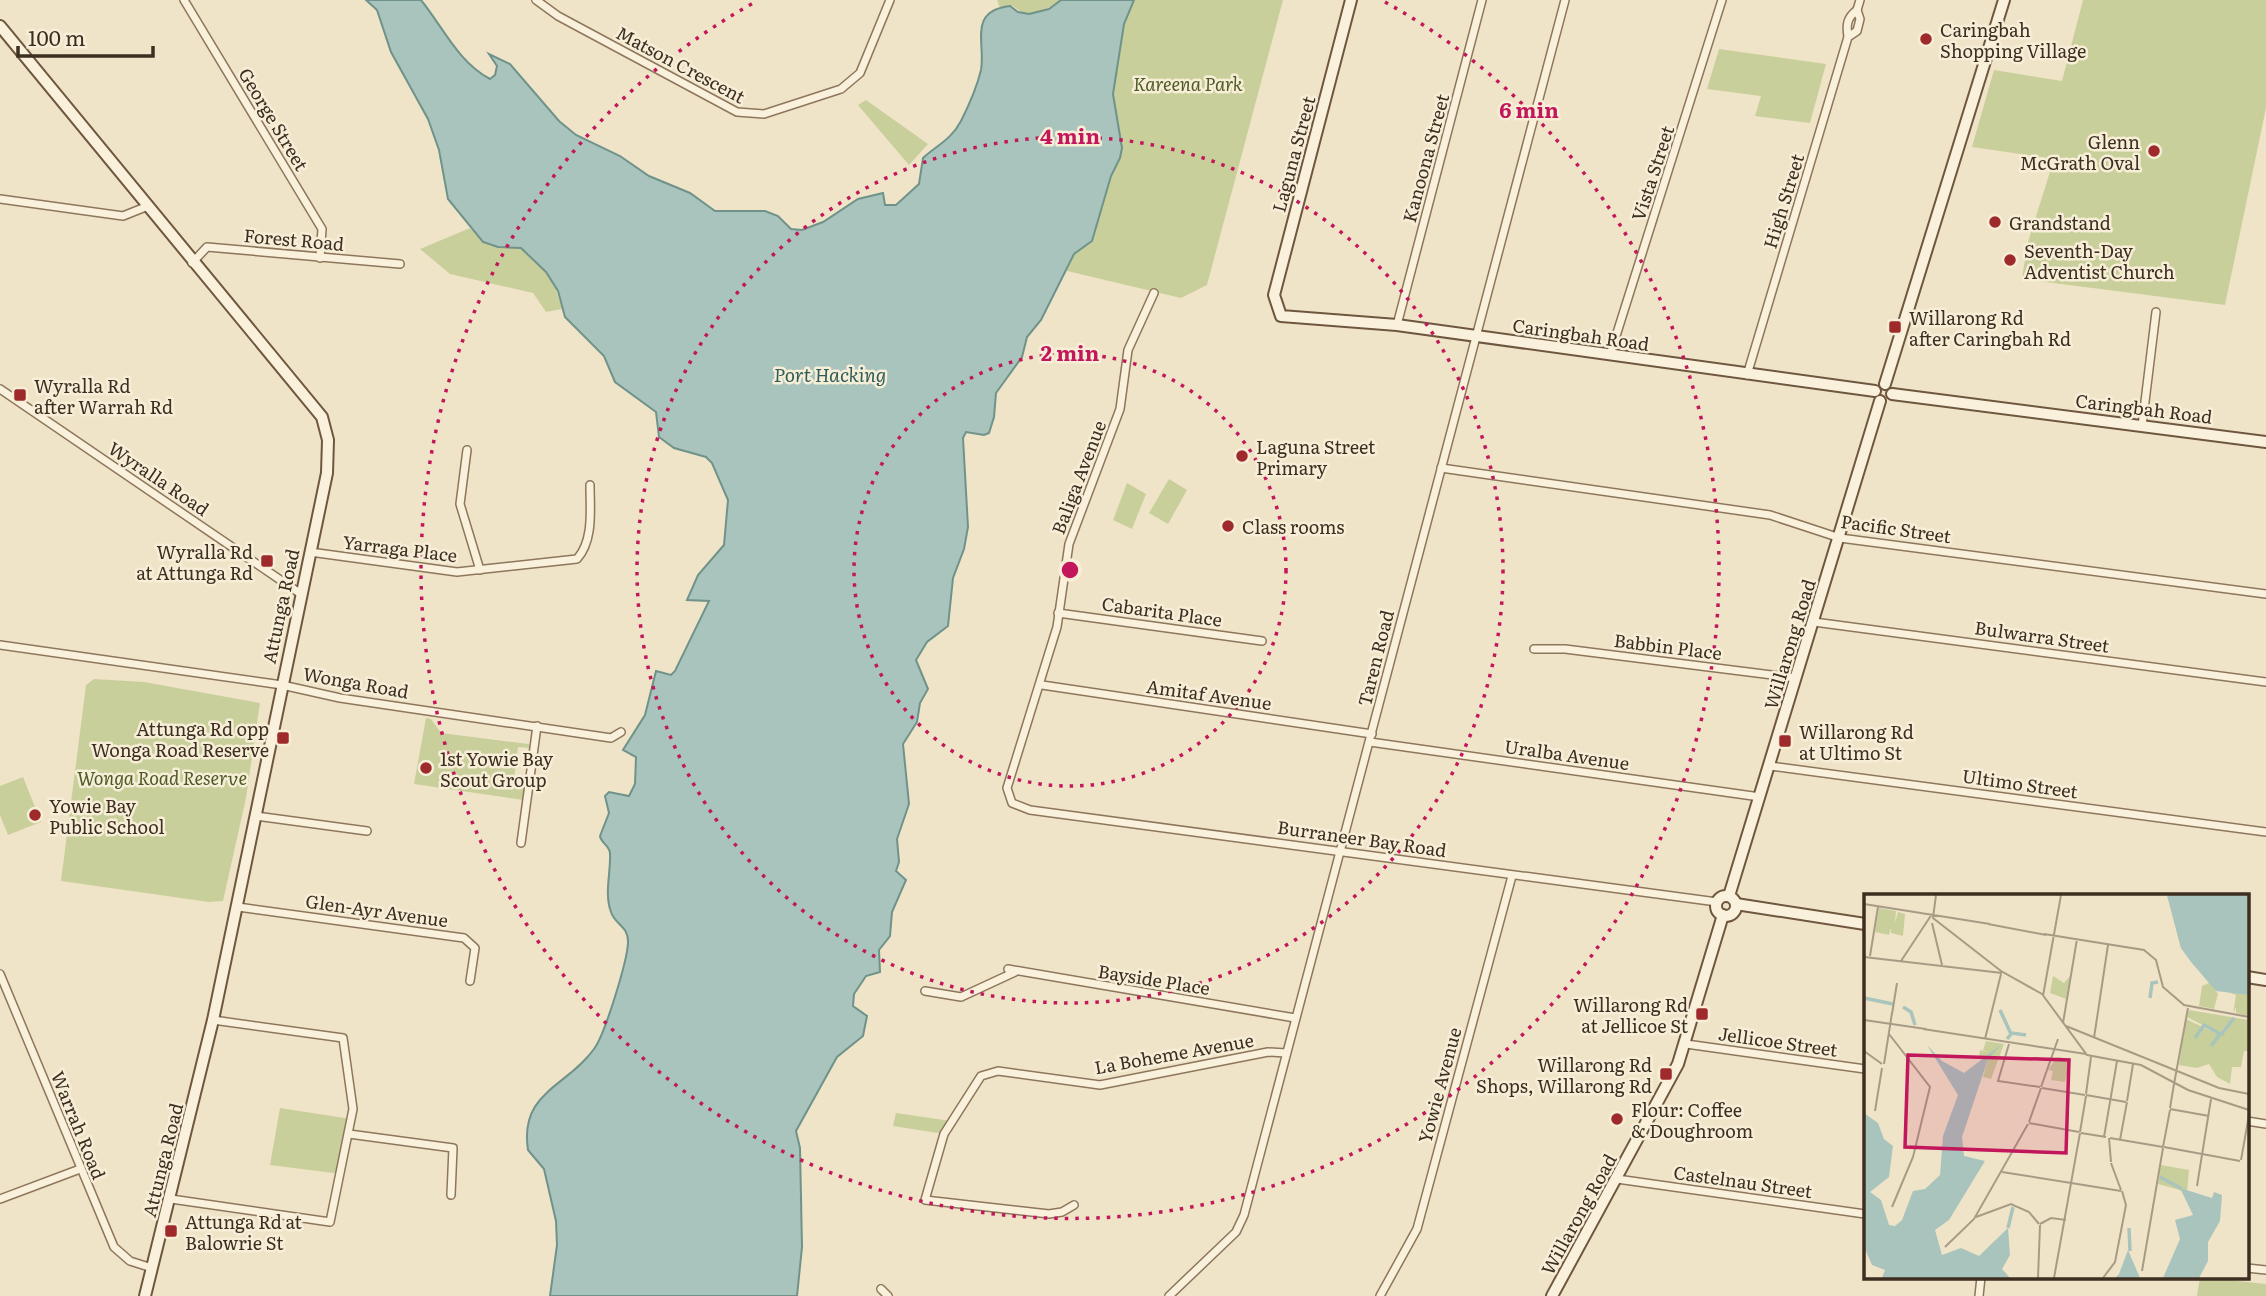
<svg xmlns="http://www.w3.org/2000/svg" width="2266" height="1296" font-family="Literata,serif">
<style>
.green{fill:#c9cf9b}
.water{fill:#a9c4bc;stroke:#6f938a;stroke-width:2}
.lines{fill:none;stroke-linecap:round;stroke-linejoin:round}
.street-casing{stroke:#8d765c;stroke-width:10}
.secondary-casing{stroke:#6f573f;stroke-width:14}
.street{stroke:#faf1dc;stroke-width:7}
.secondary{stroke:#faf1dc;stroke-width:10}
.ring{fill:none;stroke:#c2185b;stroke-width:3.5;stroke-dasharray:3.5 7}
.poi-dot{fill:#9e2a2b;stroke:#f7eed8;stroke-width:2.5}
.labels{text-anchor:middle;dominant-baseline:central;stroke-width:5;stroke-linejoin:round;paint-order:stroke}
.poi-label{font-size:18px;fill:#3d2e20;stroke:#f7eed8;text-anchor:start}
.street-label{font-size:18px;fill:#3d2e20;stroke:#f7eed8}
.park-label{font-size:18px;font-style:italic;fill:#4d5a26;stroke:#f7eed8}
.water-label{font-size:19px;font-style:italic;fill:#2f5d5a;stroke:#f7eed8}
.inset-river{fill:none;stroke:#a9c4bc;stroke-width:3.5}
.inset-road{fill:none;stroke:#a89b85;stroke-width:2}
.view{fill:#c2185b;fill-opacity:0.15;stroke:#c2185b;stroke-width:3.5}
.inset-edge{fill:none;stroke:#3d2e20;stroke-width:3.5}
.centre{fill:#c2185b;stroke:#f7eed8;stroke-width:3.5}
.ring-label{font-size:21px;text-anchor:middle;font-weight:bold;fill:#c2185b;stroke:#f7eed8;stroke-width:5;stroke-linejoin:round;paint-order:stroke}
</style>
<rect width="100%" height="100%" fill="#f0e4c8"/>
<g class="green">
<path d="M997 0H1061L1043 11 1024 14 1013 6 1000 8Z"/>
<path d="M1134 0H1283L1207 285 1181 298 1067 271 1076 251 1093 240 1111 176 1121 154 1113 94 1124 24Z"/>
<path d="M2083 0H2266V108L2225 305 2022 279 2027 245 2054 159 1972 147 1994 70 2062 81Z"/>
<path d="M1719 49 1826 64 1810 123 1755 116 1761 96 1707 89Z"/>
<path d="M866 100 928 144 909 165 858 105Z"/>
<path d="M470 228 490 245 521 248 529 253 554 283 562 309 546 312 533 293 450 274 420 249Z"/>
<path d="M1169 479 1187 490 1168 524 1149 513Z"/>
<path d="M1127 483 1146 494 1132 529 1113 520Z"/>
<path d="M94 679 144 682 260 703 246 798 223 901 209 902 61 881 86 685Z"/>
<path d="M426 718 431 719 441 733 529 744V748L518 747 514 779 525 782 523 800 414 784Z"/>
<path d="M23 777 41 822 8 835 0 815V786Z"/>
<path d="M280 1108 351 1119 341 1174 270 1165Z"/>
<path d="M896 1113 951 1121 944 1134 893 1126Z"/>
<path d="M2200 1277 2266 1284V1296H2197Z"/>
</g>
<path class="water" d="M366 0H421C443 27 458 62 490 79L495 75 497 66 489 54 510 64 559 121 576 135 620 156 649 176 690 193 715 211H765L778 216 791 229 802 230 823 222 858 199 883 193 885 205H896L919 184 923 158C937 145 951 140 961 121 969 105 977 87 981 70 986 44 967 11 1010 6L1018 12 1029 14 1049 9 1061 0H1134L1124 24 1113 94 1122 148 1120 158 1111 176 1092 241 1074 254 1041 320 1027 337 1022 357 996 393 994 417 989 433 984 435 966 432 963 438 968 527 964 549 953 578 948 626 927 642 916 660 928 689 920 703 917 722 903 744 909 804 897 839 899 862 896 871 906 880 892 912 890 936 879 950 880 972 866 976 854 994 853 1006 867 1016 863 1036 837 1057 796 1131 800 1148 802 1247 797 1296H550L557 1245 556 1221 544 1169 528 1150C519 1092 567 1087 594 1049 605 1034 627 962 628 943 629 926 615 925 611 912 604 893 611 873 610 853 609 845 601 843 600 836L609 813 605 796 609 792 629 796 635 784 636 757 623 750 645 715 656 671 671 675 675 671 709 601 687 600 698 575 724 545 728 500 712 463 706 457 674 448 659 437 656 412 615 382 604 356 565 317 558 291 546 272 521 248 498 247 483 242 448 199 439 150 428 119 391 52 377 10Z"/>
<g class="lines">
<defs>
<g id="street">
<path d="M184 0 322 229 320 258"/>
<path d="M536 0 558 16 737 112 764 114 841 89 860 73 890 0"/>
<path d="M1857 10 1860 0"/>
<path d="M0 199 123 216 148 206"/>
<path d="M192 263 207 247 400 264"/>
<path d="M1154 293 1128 350 1120 409 1069 544 1057 627 1007 788 1012 803 1030 810 1717 902"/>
<path d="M1397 325 1482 0"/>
<path d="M1610 355 1722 0"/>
<path d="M1747 375 1848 37C1846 24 1847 18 1857 10L1860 19 1857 31 1848 37"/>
<path d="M0 389 301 594"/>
<path d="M2142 426 2156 312"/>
<path d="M467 450 460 504 480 570"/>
<path d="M1441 468 1770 515 1840 538 2266 594"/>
<path d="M310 552 457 572 577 559C594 540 590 509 590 485"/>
<path d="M1058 613 1262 641"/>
<path d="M1814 622 2266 682"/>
<path d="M0 645 282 685 340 698 611 738 621 732"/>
<path d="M1534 649H1565L1796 678"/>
<path d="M1042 685 1372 734"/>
<path d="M1370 742 1760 797"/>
<path d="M1770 766 2266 832"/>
<path d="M256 816 367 831"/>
<path d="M521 843 537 726"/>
<path d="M238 907 464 938 475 948 470 981"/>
<path d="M1008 969 1295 1018"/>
<path d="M0 974 114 1247 130 1261 152 1268"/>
<path d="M925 991 961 997 1015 972"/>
<path d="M1686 1044 1865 1069"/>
<path d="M2247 1121 2266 1124"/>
<path d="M349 1134 453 1148 451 1195"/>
<path d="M1617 1179 1865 1214"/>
<path d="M0 1199 80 1169"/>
<path d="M171 1199 330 1222 353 1109 343 1038 213 1020"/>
<path d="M1074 1205 1062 1212 1049 1214 925 1200 944 1134 981 1076 998 1071 1100 1085 1268 1052 1286 1053"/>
<path d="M2247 1268 2266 1270"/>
<path d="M881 1289 888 1296"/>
<path d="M1169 1296 1236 1232 1244 1215 1565 0"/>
<path d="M1380 1296 1417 1229 1512 876"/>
<path d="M1979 1296 1981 1277"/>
</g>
<g id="secondary">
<path d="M1351 0 1274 295 1281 316 1397 325 1875 391"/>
<path d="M0 26 322 417 328 440 327 473 213 1020 145 1296"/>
<path d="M1885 384 2004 0"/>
<path d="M1892 394 2266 442"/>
<path d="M1729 896 1880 401"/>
<circle cx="1726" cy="906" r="10"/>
<path d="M1736 904 1865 924"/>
<path d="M2247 977 2266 980"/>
<path d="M1552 1296 1678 1064 1723 915"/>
</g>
</defs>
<use href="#street" class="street-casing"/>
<use href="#secondary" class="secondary-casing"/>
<use href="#street" class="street"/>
<use href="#secondary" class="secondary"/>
</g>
<g class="ring">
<circle cx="1070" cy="570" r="216"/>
<circle cx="1070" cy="570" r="433"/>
<path d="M1385 2A649 649 0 1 1 755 2"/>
</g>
<g class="poi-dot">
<circle cx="1926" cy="39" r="7"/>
<circle cx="2154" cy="151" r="7"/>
<circle cx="1995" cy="222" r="7"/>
<circle cx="2010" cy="260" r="7"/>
<rect x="1888" y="320" width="14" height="14" rx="3.5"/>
<rect x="13" y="388" width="14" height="14" rx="3.5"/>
<circle cx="1242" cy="456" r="7"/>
<circle cx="1228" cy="526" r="7"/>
<rect x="260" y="554" width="14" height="14" rx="3.5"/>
<rect x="276" y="731" width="14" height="14" rx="3.5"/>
<rect x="1778" y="734" width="14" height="14" rx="3.5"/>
<circle cx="426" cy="768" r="7"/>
<circle cx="35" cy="815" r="7"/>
<rect x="1695" y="1007" width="14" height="14" rx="3.5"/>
<rect x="1659" y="1067" width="14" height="14" rx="3.5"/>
<circle cx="1617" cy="1119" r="7"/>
<rect x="164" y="1224" width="14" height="14" rx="3.5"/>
</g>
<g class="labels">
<g class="poi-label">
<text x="1940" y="29">Caringbah<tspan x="1940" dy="21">Shopping Village</tspan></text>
<text x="2140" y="141" text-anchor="end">Glenn<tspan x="2140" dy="21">McGrath Oval</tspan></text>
<text x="2009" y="222">Grandstand</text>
<text x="2024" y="250">Seventh-Day<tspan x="2024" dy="21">Adventist Church</tspan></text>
<text x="1909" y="317">Willarong Rd<tspan x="1909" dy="21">after Caringbah Rd</tspan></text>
<text x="34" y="385">Wyralla Rd<tspan x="34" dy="21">after Warrah Rd</tspan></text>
<text x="1256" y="446">Laguna Street<tspan x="1256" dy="21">Primary</tspan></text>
<text x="1242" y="526">Class rooms</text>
<text x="253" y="551" text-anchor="end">Wyralla Rd<tspan x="253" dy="21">at Attunga Rd</tspan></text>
<text x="269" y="728" text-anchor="end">Attunga Rd opp<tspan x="269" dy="21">Wonga Road Reserve</tspan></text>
<text x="1799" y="731">Willarong Rd<tspan x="1799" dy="21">at Ultimo St</tspan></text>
<text x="440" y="758">1st Yowie Bay<tspan x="440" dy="21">Scout Group</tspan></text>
<text x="49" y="805">Yowie Bay<tspan x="49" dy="21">Public School</tspan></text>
<text x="1688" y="1004" text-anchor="end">Willarong Rd<tspan x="1688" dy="21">at Jellicoe St</tspan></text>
<text x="1652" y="1064" text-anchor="end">Willarong Rd<tspan x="1652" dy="21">Shops, Willarong Rd</tspan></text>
<text x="1631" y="1109">Flour: Coffee<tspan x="1631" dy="21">&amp; Doughroom</tspan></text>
<text x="185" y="1221">Attunga Rd at<tspan x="185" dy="21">Balowrie St</tspan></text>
</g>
<g class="street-label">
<text transform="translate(681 64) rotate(28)">Matson Crescent</text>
<text transform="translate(274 119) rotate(59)">George Street</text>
<text transform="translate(1293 154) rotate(-75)">Laguna Street</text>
<text transform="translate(1425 158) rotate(-75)">Kanoona Street</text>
<text transform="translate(1652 173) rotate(-72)">Vista Street</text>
<text transform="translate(1783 201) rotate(-73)">High Street</text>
<text transform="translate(294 239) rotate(5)">Forest Road</text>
<text transform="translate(1581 334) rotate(8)">Caringbah Road</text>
<text transform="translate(2144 408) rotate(7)">Caringbah Road</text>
<text transform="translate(1078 477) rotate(-69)">Baliga Avenue</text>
<text transform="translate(159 478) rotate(34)">Wyralla Road</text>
<text transform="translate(1896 528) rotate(8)">Pacific Street</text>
<text transform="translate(400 548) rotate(7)">Yarraga Place</text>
<text transform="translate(280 606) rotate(-78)">Attunga Road</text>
<text transform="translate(1162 611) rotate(8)">Cabarita Place</text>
<text transform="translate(2042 636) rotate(8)">Bulwarra Street</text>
<text transform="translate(1789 644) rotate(-73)">Willarong Road</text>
<text transform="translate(1668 646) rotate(7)">Babbin Place</text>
<text transform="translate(1375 658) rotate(-76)">Taren Road</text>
<text transform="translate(356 682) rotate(10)">Wonga Road</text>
<text transform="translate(1209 694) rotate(8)">Amitaf Avenue</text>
<text transform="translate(1567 754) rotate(8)">Uralba Avenue</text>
<text transform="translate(2020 783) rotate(8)">Ultimo Street</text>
<text transform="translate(1362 838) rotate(8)">Burraneer Bay Road</text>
<text transform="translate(377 910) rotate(8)">Glen-Ayr Avenue</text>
<text transform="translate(1154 979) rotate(9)">Bayside Place</text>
<text transform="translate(1778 1041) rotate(8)">Jellicoe Street</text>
<text transform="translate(1174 1053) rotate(-10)">La Boheme Avenue</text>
<text transform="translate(1439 1085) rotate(-75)">Yowie Avenue</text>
<text transform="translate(79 1125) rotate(68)">Warrah Road</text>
<text transform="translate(162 1160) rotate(-76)">Attunga Road</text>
<text transform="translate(1743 1181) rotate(8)">Castelnau Street</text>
<text transform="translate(1578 1214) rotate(-61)">Willarong Road</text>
</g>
<g class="park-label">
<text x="1188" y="83">Kareena Park</text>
<text x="162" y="777">Wonga Road Reserve</text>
</g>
<g class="water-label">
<text x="830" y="374">Port Hacking</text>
</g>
</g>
<g transform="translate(1864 894)">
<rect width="385" height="385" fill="#f0e4c8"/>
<path d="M303 1 385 94 384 122 372 119V113L369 120 372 101 348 92 354 100 350 115 335 112 338 92 345 89 317 54ZM15 14 32 17 31 29 34 18 41 20 39 42 27 39V34L25 41 11 38ZM189 82 200 89 206 82 202 105 186 99ZM325 116 385 126V157H380L377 173H368L366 190 353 183 345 170 333 174 315 171 322 125 355 141 360 138 356 140 323 123ZM122 147 140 150 127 185 119 183 125 162 115 163 116 156 125 158 119 156ZM193 163 207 165 201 188 187 186 189 177 184 176ZM297 271 325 276 323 298 294 290Z" fill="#c9cf9b"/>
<path d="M303 1H385V101L352 97 327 68 317 54ZM138 150 124 165 98 243 100 262 121 267 85 326 71 336 78 361 97 354 115 362 144 334 146 361 138 375 146 384H18L21 376 8 371 0 353V219L14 229 20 245 29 252 25 283 6 298 17 306 25 331 31 332 38 326 49 297 61 295 76 281 79 242 94 201 63 151 78 167 100 179ZM316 294 348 304 350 298 358 301 356 327 344 348V367L335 384H299L316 345 311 326 329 321ZM264 356 276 384H251L255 380Z" fill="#a9c4bc"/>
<path class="inset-river" d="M0 104 29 110M286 104 288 89 294 88M39 113 47 118 51 131M136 116 147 140M357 141 370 124M331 144 340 131 356 140 347 152M143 145 148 139 162 141M296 283 318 295M144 334 149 313M265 334 266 357"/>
<path class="inset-road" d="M72 1 69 24 137 77 178 100 223 161 277 171 324 196 385 216M0 10 126 30M68 29 78 71M124 30 182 41M180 40 280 56 292 66 299 93 320 111 385 123M6 62 14 13M0 63 138 79M37 67 68 20M179 102 197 1M28 120 33 89M0 126 62 135M199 129 213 45M202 132 355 194 385 200M59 135 222 160M25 140 66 193 49 263 28 313M230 144 244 51M121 145 137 80M145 150 134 187 176 193M0 157 18 170M20 170 28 119M310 190 324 114M177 193 194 145M178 194 221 201M222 200 227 163M222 201 262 208M263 207 269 170M306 214 310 190M306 215 345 222M11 217 18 174M165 228 177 194M165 229 215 238M216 238 222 202M217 239 242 243M240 243 253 167M245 244 247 268M246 244 299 253M256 246 263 208M299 253 306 216M300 253 376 267M377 266 385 221M247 269 257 296M138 278 257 297M333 292 347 205M112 323 147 310 165 318 175 330M176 330 187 324 202 326M81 353 110 325 164 230M278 377 299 254M174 384 176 331M190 384 216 239M239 384 251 368 262 311 258 297"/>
<path class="view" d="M44 161 205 166 202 259 41 253Z"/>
<rect width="385" height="385" class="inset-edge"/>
</g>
<circle cx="1070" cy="570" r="10" class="centre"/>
<g class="ring-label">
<text x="1529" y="118">6 min</text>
<text x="1070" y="144">4 min</text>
<text x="1070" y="361">2 min</text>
</g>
<path d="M18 46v10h135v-10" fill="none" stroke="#3d2e20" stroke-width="3.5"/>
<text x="28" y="46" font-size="21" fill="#3d2e20" stroke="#f7eed8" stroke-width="5" paint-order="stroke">100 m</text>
</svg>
